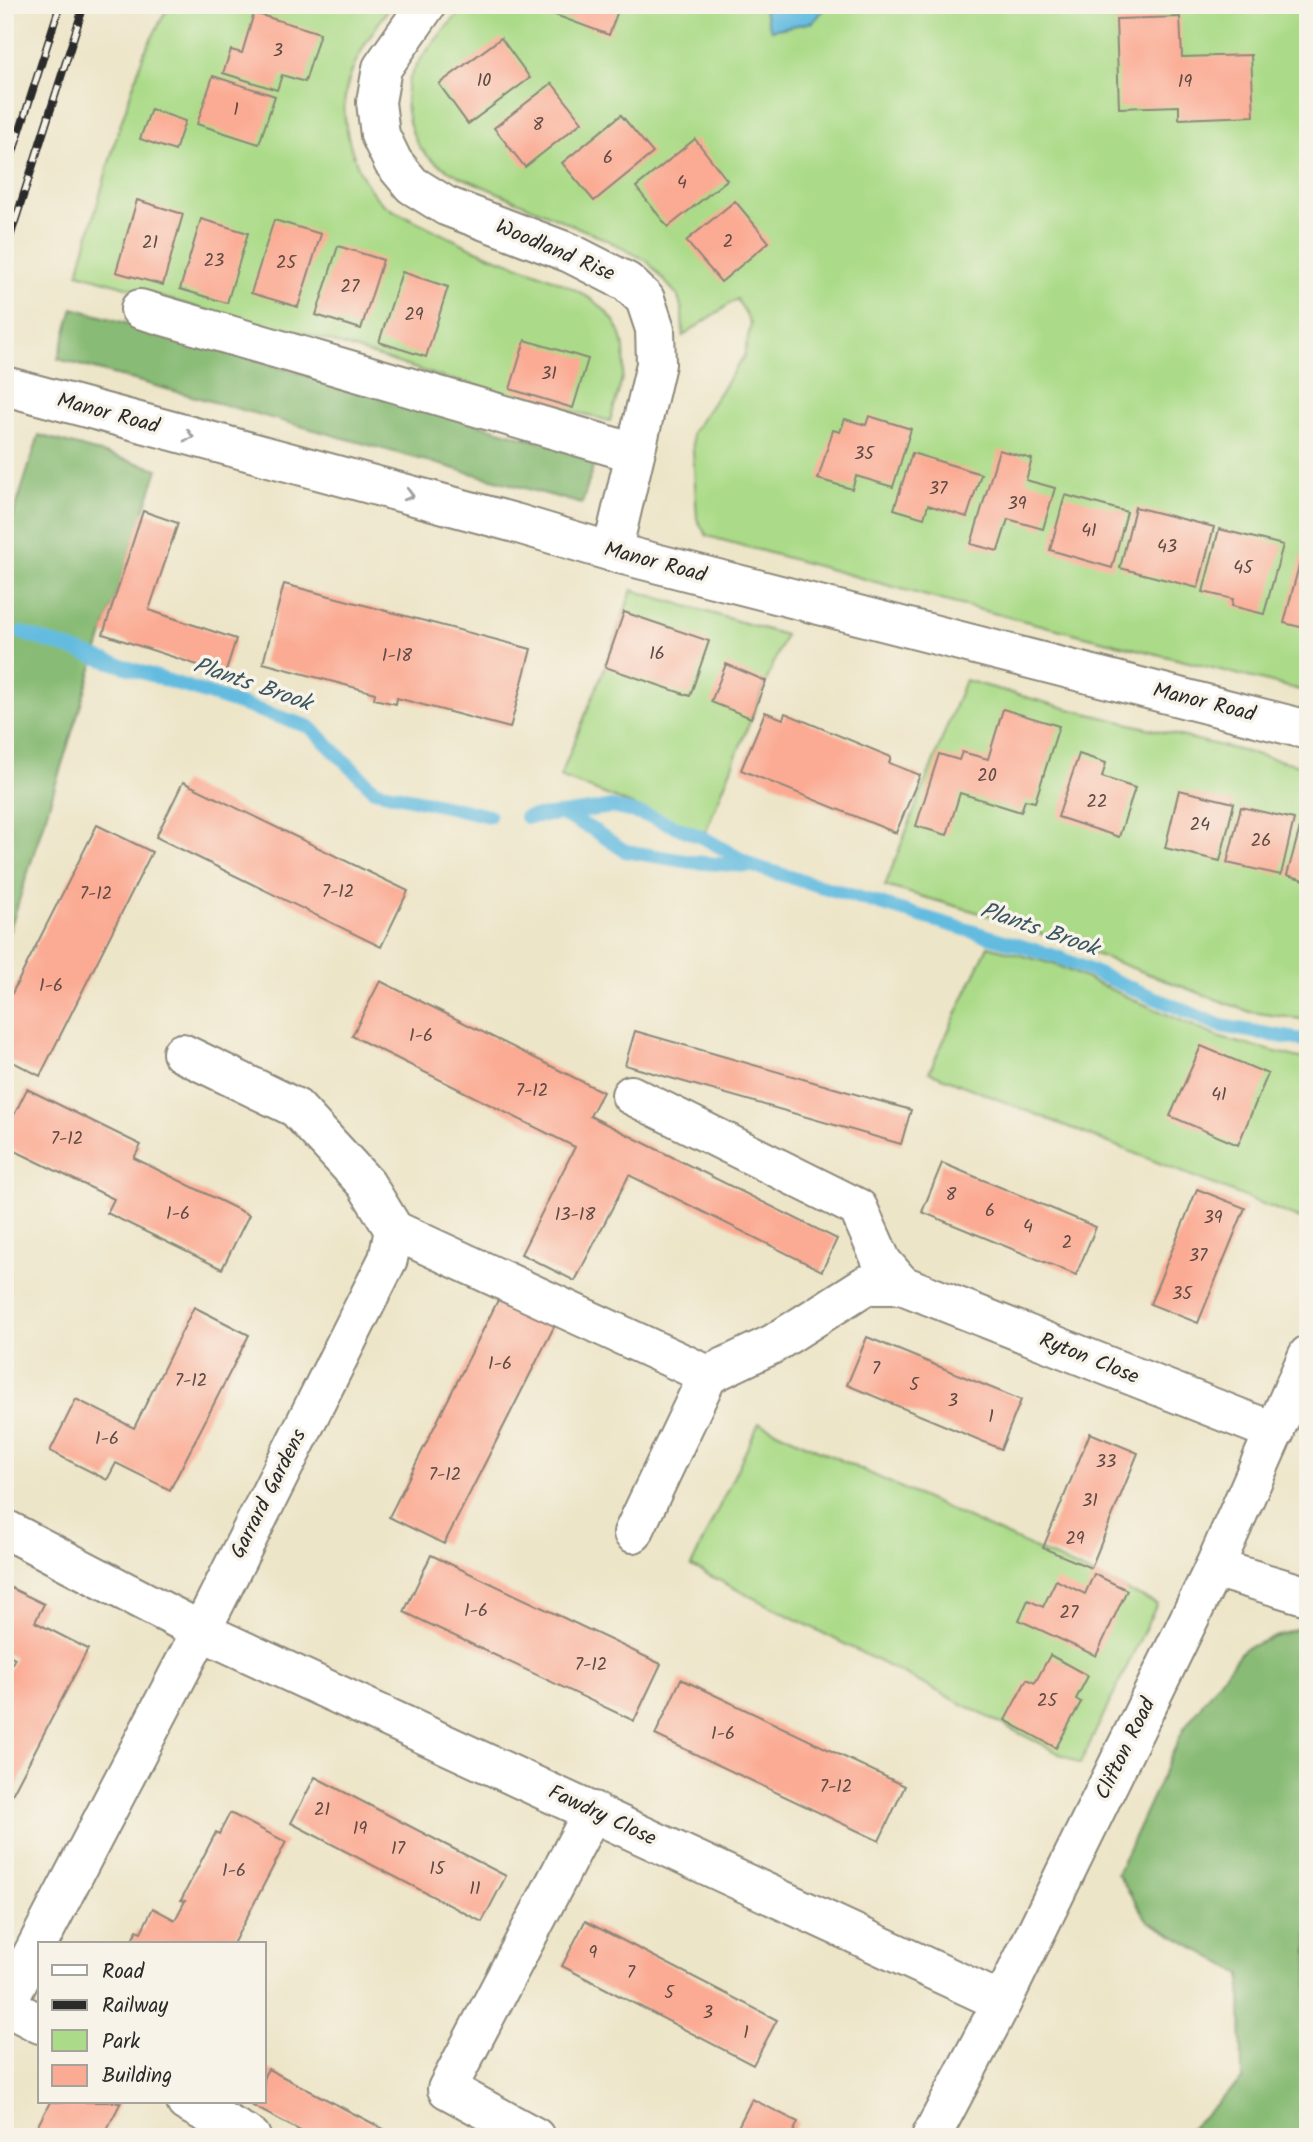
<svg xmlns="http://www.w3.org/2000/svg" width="1313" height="2142" font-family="Kalam,sans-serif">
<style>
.green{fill:#abdb88;stroke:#6b835a;stroke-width:2}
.forest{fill:#88bb74;stroke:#5a7350;stroke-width:2}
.water{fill:#63bce0;stroke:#477486;stroke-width:2}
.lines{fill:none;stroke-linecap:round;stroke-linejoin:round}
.stream{stroke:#63bce0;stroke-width:14}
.building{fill:#fbaa93}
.minor-casing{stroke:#8c887a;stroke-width:42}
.minor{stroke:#fff;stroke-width:38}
.rail-casing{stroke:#2b2b2b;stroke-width:8}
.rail{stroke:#f7f3e8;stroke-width:5;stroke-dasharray:16;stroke-linecap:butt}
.oneway{stroke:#a0a0a0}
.labels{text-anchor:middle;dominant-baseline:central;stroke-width:7;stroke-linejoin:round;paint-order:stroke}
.number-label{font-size:18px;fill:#5f4b45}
.street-label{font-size:21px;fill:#2b2b2b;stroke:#f7f3e8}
.water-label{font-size:23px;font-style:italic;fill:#3c5661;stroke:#f7f3e8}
</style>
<rect width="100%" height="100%" fill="#f7f3e8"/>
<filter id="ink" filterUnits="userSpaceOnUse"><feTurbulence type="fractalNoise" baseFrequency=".0143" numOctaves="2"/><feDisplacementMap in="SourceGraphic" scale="14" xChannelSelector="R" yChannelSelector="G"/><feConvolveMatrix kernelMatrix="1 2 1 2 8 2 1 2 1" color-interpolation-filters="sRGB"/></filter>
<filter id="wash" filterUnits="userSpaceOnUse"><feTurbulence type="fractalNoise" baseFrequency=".00686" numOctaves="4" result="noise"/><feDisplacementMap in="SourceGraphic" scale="28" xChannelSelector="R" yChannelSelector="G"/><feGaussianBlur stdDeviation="1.57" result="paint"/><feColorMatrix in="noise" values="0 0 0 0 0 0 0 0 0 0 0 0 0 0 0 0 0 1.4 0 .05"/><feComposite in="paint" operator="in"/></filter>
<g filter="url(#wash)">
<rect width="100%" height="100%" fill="#ede5c8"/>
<g class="green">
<path d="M169 5H391C373 31 352 60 346 91 339 124 357 179 381 202 384 205 390 208 394 211 423 224 451 239 481 252 522 269 609 289 622 338 630 366 617 394 610 421L445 378 304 333 240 320 78 273 116 138 144 53Z"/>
<path d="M466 5H1308V692L945 601 707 536 697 519 692 433 744 356 751 324 737 299 683 336 682 310 678 296 647 261 607 240 459 176C432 162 417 153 409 122 406 110 405 97 408 84 413 62 450 24 466 5Z"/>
<path d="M632 590 785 635 705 833 560 777 605 667Z"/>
<path d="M965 680 1069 709 1308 767V1020L1250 1012 1001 919 885 886Z"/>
<path d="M988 946 1056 965 1220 1038 1308 1060V1222L929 1072Z"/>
<path d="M759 1423 1157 1604 1080 1764 691 1566Z"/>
</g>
<g class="forest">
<path d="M73 308 596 458 582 504 58 359Z"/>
<path d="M39 435 158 469 103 634 5 945V541Z"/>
<path d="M1298 1628 1308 1631V2137H1181L1242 2080 1241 1974 1148 1921 1117 1874 1184 1728 1243 1649Z"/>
</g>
<path class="water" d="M762 5H827V6L813 22 771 30Z"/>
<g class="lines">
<g class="stream">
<path d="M22 633 310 727 374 790 489 816"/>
<path d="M561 814 612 807 652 817 706 839 753 866 1058 957 1221 1026 1308 1041"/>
<path d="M526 817 561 814 592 829 625 851 691 862 748 866"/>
</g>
</g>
<g id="blocks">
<g class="building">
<path d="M549 5H620L609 35 547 12Z"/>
<path d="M254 13 320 33 305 82 282 75 277 90 223 73 231 50 242 53Z"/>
<path d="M1180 17 1182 57 1251 55 1254 116 1179 119V106L1119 108 1116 19Z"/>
<path d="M501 38 530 78 468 124 439 84Z"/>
<path d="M213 76 275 96 259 144 197 124Z"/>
<path d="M552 83 582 122 525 167 494 128Z"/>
<path d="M151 109 185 121 175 151 140 139Z"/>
<path d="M621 115 653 153 594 201 562 163Z"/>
<path d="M695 139 727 180 668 227 636 187Z"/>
<path d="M137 200 183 214 163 285 116 272Z"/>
<path d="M735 201 769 242 721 282 686 241Z"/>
<path d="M201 219 248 233 227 303 180 289Z"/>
<path d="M274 220 321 234 298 307 251 293Z"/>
<path d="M338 246 383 260 361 329 316 315Z"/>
<path d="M402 272 448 287 426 357 379 342Z"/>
<path d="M525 340 588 359 573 408 510 389Z"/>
<path d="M869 416 911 429 893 487 856 476 852 489 818 479 833 430 840 432 845 419 866 425Z"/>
<path d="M999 450 1032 459 1026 480 1055 488 1043 529 1008 519 998 551 971 544Z"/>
<path d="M912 453 981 474 967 517 928 505 924 518 894 509Z"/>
<path d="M1065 495 1127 512 1112 568 1050 550Z"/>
<path d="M1135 507 1214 527 1198 588 1120 568Z"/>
<path d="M143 511 178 523 149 610 236 639 225 674 103 634Z"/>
<path d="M1219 529 1283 545 1264 614 1232 606 1233 599 1203 592Z"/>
<path d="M1302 554 1308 556V629L1284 623Z"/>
<path d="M284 584 531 649 510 728 397 698 396 704 374 699 375 693 263 663Z"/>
<path d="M624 612 709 641 690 696 605 667Z"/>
<path d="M726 664 766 681 751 718 711 702Z"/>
<path d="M1003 709 1059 726 1035 802 1025 800 1021 812 960 793 947 835 916 826 939 754 959 760 962 752 988 759Z"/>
<path d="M765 712 783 719 785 713 891 757 889 763 920 775 896 833 741 770Z"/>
<path d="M1079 754 1106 763 1102 777 1135 788 1119 837 1058 817Z"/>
<path d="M183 782 408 891 381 947 156 837Z"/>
<path d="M1179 790 1234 803 1220 861 1165 848Z"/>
<path d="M1241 807 1294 819 1281 875 1227 863Z"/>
<path d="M1301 824 1308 826V881L1287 875Z"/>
<path d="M97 825 152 852 40 1076 5 1058V1007Z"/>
<path d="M380 981 603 1092 590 1116 837 1239 822 1271 629 1175 575 1281 521 1254 575 1147 352 1036Z"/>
<path d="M635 1031 911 1110 901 1144 625 1065Z"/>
<path d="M1201 1046 1268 1074 1238 1145 1170 1116Z"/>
<path d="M27 1089 141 1145 134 1158 249 1215 222 1269 107 1213 114 1199 5 1146V1133Z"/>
<path d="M942 1163 1096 1227 1076 1275 922 1212Z"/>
<path d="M1197 1189 1245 1208 1198 1323 1150 1304Z"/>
<path d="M500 1296 556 1323 444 1544 389 1517Z"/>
<path d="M194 1307 249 1335 170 1490 116 1463 107 1480 50 1451 76 1399 134 1428Z"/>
<path d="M867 1337 1021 1400 1001 1449 847 1385Z"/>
<path d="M1090 1433 1138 1453 1091 1568 1043 1548Z"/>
<path d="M431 1555 661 1664 634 1721 404 1612Z"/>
<path d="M1094 1574 1127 1590 1096 1656 1019 1620 1028 1600 1043 1607 1056 1580 1085 1594Z"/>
<path d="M5 1585 44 1604 35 1622 88 1649 5 1808V1677L15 1658 5 1653Z"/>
<path d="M1050 1655 1088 1676 1076 1699 1081 1702 1056 1748 1005 1720 1027 1679 1035 1683Z"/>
<path d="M681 1679 905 1786 879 1841 655 1735Z"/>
<path d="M315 1777 506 1876 482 1922 291 1823Z"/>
<path d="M230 1813 286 1842 233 1944H130L137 1930 141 1932 153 1908 175 1920 185 1901 181 1900 216 1832 219 1834Z"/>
<path d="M585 1921 777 2020 753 2065 562 1966Z"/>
<path d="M268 2069 399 2137H312L249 2104 251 2102H264V2076Z"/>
<path d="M752 2099 798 2122 791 2137H733Z"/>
<path d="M50 2102H121L103 2137H32Z"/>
</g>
</g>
</g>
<g filter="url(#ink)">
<use href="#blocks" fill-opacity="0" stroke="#8c887a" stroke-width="2"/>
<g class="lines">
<defs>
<g id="minor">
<path d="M426 5 382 68 376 102 380 135 393 162 412 185 446 206 570 253 627 282 645 299 655 329 656 364 612 552"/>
<path d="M140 309 635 453"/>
<path d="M5 386 515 523 612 552 1308 730"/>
<path d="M394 1230 708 1375 773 1344 866 1285H902L882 1262 858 1208 631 1095"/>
<path d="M902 1285 1275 1432"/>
<path d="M5 1529 201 1631 1002 2002"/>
<path d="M633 1533 708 1375"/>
<path d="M1214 1568 1308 1596"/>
<path d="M6 2006 40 2024"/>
<path d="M5 2007 201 1631 388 1259 394 1230 366 1184 296 1108 182 1053"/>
<path d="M186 2102 251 2137"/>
<path d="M535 2137 447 2089 593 1811"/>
<path d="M931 2137 1002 2002 1214 1568 1308 1355"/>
</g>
</defs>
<use href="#minor" class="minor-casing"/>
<use href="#minor" class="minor"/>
<defs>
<g id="rail">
<path d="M5 177 60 5"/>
<path d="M5 253 84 5"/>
</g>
</defs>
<use href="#rail" class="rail-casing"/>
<use href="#rail" class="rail"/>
</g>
<defs><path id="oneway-chevron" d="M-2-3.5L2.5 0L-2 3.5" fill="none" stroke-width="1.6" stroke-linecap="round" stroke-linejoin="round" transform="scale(1.75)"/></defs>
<g class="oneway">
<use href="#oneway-chevron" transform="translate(189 436) rotate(15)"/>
<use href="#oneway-chevron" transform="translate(409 495) rotate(15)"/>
</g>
</g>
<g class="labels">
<g class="number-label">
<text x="278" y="51">3</text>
<text x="484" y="81">10</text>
<text x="1185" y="82">19</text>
<text x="236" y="110">1</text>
<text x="538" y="125">8</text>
<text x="608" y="158">6</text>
<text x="682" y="183">4</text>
<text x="728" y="242">2</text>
<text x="150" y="243">21</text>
<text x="214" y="261">23</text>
<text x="286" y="263">25</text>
<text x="350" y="287">27</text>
<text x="414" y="315">29</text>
<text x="549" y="374">31</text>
<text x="864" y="454">35</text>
<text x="938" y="489">37</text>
<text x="1017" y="504">39</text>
<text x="1089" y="531">41</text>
<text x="1167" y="547">43</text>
<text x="1243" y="568">45</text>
<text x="657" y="654">16</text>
<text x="397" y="656">1-18</text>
<text x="987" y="776">20</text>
<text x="1097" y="802">22</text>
<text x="1200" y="825">24</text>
<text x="1261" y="841">26</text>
<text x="338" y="892">7-12</text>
<text x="96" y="894">7-12</text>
<text x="51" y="986">1-6</text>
<text x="421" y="1036">1-6</text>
<text x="532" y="1091">7-12</text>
<text x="1219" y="1095">41</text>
<text x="67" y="1139">7-12</text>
<text x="951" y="1195">8</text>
<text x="990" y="1211">6</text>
<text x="178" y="1214">1-6</text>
<text x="575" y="1215">13-18</text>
<text x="1213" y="1218">39</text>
<text x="1028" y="1227">4</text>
<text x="1067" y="1243">2</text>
<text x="1198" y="1256">37</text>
<text x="1182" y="1294">35</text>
<text x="500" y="1364">1-6</text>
<text x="876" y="1369">7</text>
<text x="191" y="1381">7-12</text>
<text x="914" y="1385">5</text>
<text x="953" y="1401">3</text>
<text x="991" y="1417">1</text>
<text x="107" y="1439">1-6</text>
<text x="1106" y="1462">33</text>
<text x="445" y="1475">7-12</text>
<text x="1090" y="1501">31</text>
<text x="1075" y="1539">29</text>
<text x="476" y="1611">1-6</text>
<text x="1069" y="1613">27</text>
<text x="591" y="1665">7-12</text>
<text x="1047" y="1701">25</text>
<text x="723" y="1734">1-6</text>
<text x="836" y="1787">7-12</text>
<text x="322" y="1810">21</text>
<text x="360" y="1829">19</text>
<text x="398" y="1849">17</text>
<text x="437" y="1869">15</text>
<text x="234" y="1871">1-6</text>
<text x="475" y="1889">11</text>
<text x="593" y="1953">9</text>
<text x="631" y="1973">7</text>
<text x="669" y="1993">5</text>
<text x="708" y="2013">3</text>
<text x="746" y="2033">1</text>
</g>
<g class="street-label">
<text transform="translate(555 251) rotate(23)">Woodland Rise</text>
<text transform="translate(108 414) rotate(15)">Manor Road</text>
<text transform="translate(655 563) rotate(15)">Manor Road</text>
<text transform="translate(1204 703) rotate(14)">Manor Road</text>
<text transform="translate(1089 1359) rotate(22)">Ryton Close</text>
<text transform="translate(269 1494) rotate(-63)">Garrard Gardens</text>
<text transform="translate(1126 1749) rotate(-64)">Clifton Road</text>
<text transform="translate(602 1816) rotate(25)">Fawdry Close</text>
</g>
<g class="water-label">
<text transform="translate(252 685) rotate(19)">Plants Brook</text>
<text transform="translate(1039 930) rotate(19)">Plants Brook</text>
</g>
</g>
<rect width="1313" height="2142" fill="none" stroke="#f7f3e8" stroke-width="28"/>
<rect x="38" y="1942" width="228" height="161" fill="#f7f3e8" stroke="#a5a39c" stroke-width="2"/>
<rect x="52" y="1965" width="35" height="10" fill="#ffffff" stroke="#a5a39c" stroke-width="2"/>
<text x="102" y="1978" font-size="21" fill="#2b2b2b">Road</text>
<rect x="52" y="2000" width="35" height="10" fill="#2b2b2b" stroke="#a5a39c" stroke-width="2"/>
<text x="102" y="2012" font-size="21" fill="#2b2b2b">Railway</text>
<rect x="52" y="2030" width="35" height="21" fill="#abdb88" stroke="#a5a39c" stroke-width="2"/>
<text x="102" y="2048" font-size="21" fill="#2b2b2b">Park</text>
<rect x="52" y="2065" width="35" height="21" fill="#fbaa93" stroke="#a5a39c" stroke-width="2"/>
<text x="102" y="2082" font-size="21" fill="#2b2b2b">Building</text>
</svg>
